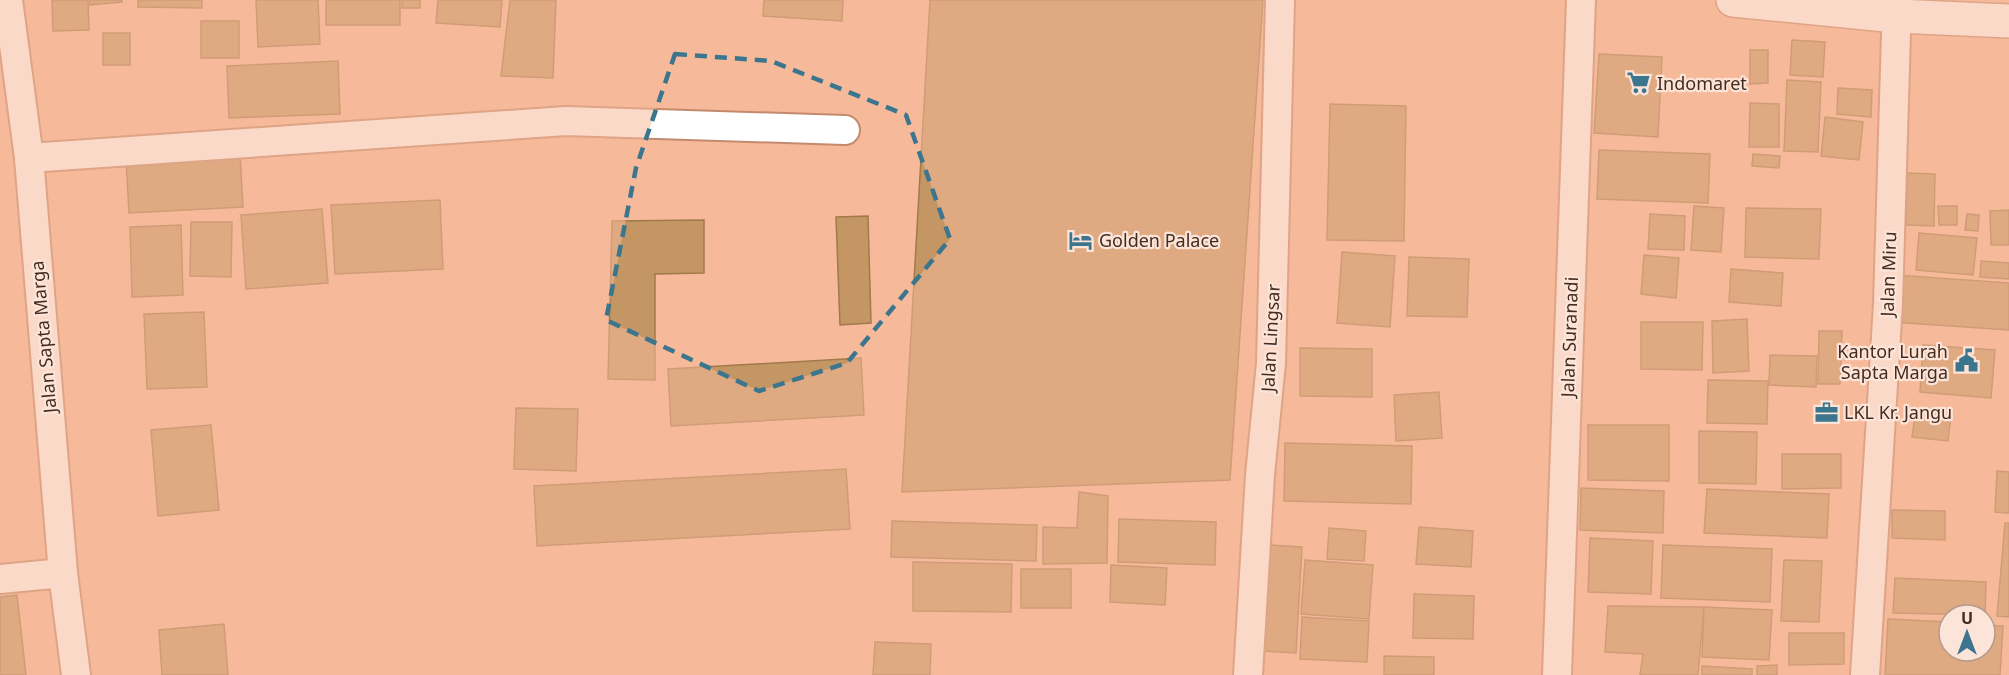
<svg xmlns="http://www.w3.org/2000/svg" width="2009" height="675" font-family="'Noto Sans',sans-serif">
<style>
.building{fill:#c49664;stroke:#a2794a;stroke-width:1.5}
.lines{fill:none;stroke-linecap:round;stroke-linejoin:round}
.street-casing{stroke:#c38a6c;stroke-width:32}
.primary-casing{stroke:#c38a6c;stroke-width:36}
.street{stroke:#fff;stroke-width:28}
.primary{stroke:#fff;stroke-width:33}
.marked{fill:none;stroke:#3b758e;stroke-width:4.5;stroke-dasharray:12 8;stroke-linejoin:round}
.labels{text-anchor:middle;dominant-baseline:central;stroke-width:4.5;stroke-linejoin:round;paint-order:stroke}
.poi-label{font-size:18px;fill:#442c20;stroke:#fde4d8;text-anchor:start}
.street-label{font-size:18px;fill:#442c20;stroke:#fde4d8}
</style>
<rect width="100%" height="100%" fill="#f6ba9b"/>
<g class="building">
<path d="M52 0H88L89 30 53 31Z"/>
<path d="M90 0H122V2L90 5Z"/>
<path d="M138 0H202V8L138 7Z"/>
<path d="M256 0H318L320 44 258 47Z"/>
<rect x="326" y="0" width="74" height="25"/>
<rect x="402" y="0" width="18" height="8"/>
<path d="M438 0H502L500 27 436 23Z"/>
<path d="M510 0H556L553 78 501 76Z"/>
<path d="M764 0H843L842 21 763 16Z"/>
<path d="M930 0H1263L1230 480 902 492Z"/>
<rect x="201" y="21" width="38" height="37"/>
<rect x="103" y="33" width="27" height="32"/>
<path d="M1792 40 1825 42 1823 77 1790 75Z"/>
<path d="M1750 50H1768V83L1750 84Z"/>
<path d="M1599 54 1662 57 1658 137 1594 133Z"/>
<path d="M338 61 340 114 229 118 227 66Z"/>
<path d="M1787 80 1821 82 1818 152 1784 151Z"/>
<path d="M1838 88 1872 90 1871 117 1837 114Z"/>
<path d="M1750 103 1779 104V147H1749Z"/>
<path d="M1330 104 1406 106 1404 241 1327 240Z"/>
<path d="M1825 117 1863 122 1859 160 1821 156Z"/>
<path d="M1599 150 1710 154 1708 203 1597 199Z"/>
<path d="M240 154 243 207 129 213 126 160Z"/>
<path d="M1753 154 1780 156 1779 168 1752 166Z"/>
<path d="M1907 173 1935 174 1934 226 1906 225Z"/>
<path d="M440 200 443 269 335 274 331 205Z"/>
<path d="M1694 206 1724 208 1721 252 1691 250Z"/>
<path d="M1938 206H1957V225H1939Z"/>
<path d="M1746 208 1821 209 1819 259 1745 257Z"/>
<path d="M322 209 328 283 246 289 241 215Z"/>
<path d="M2009 210V245H1991L1990 211Z"/>
<path d="M1650 214 1685 216 1684 250 1648 249Z"/>
<path d="M1967 214 1979 215 1978 231 1965 230Z"/>
<path d="M868 216 871 323 840 325 836 217Z"/>
<path d="M704 220V273L655 274V380L608 379 612 221Z"/>
<path d="M191 222H232L231 277 190 276Z"/>
<path d="M181 225 183 295 132 297 130 227Z"/>
<path d="M1919 233 1977 238 1973 275 1916 270Z"/>
<path d="M1342 252 1395 256 1390 327 1337 323Z"/>
<path d="M1644 255 1679 258 1676 298 1641 294Z"/>
<path d="M1409 257 1469 259 1467 317 1407 316Z"/>
<path d="M1981 261 2009 263V279L1980 277Z"/>
<path d="M1731 269 1783 273 1781 306 1729 302Z"/>
<path d="M1895 275 2009 283V330L1892 322Z"/>
<path d="M204 312 207 387 147 389 144 314Z"/>
<path d="M1747 319 1749 371 1713 373 1712 321Z"/>
<path d="M1641 322H1703L1702 370 1641 369Z"/>
<path d="M1819 331H1842L1840 384H1818Z"/>
<path d="M1923 345 1995 350 1991 398 1920 392Z"/>
<path d="M1300 348 1372 349V397L1300 396Z"/>
<path d="M1770 355 1817 356 1816 387 1769 385Z"/>
<path d="M861 358 864 415 671 426 668 369Z"/>
<path d="M1708 380 1768 381 1767 424 1707 423Z"/>
<path d="M1439 392 1442 438 1396 441 1394 395Z"/>
<path d="M516 408 578 409 576 471 514 469Z"/>
<path d="M1916 410 1951 414 1948 441 1912 437Z"/>
<path d="M211 425 219 510 158 516 151 430Z"/>
<path d="M1588 425H1669V481L1588 480Z"/>
<path d="M1699 431 1757 432 1756 484 1699 483Z"/>
<path d="M1285 443 1412 446 1411 504 1284 501Z"/>
<path d="M1782 454H1841V488L1782 489Z"/>
<path d="M846 469 850 529 537 546 534 486Z"/>
<path d="M1997 471 2009 472V513L1995 512Z"/>
<path d="M1581 488 1664 491 1663 533 1580 530Z"/>
<path d="M1707 489 1829 494 1827 538 1704 533Z"/>
<path d="M1079 492 1108 496 1107 563 1043 564V527L1077 528Z"/>
<path d="M1892 510 1945 511V540L1892 538Z"/>
<path d="M1119 519 1216 522 1215 565 1118 562Z"/>
<path d="M892 521 1037 525 1036 561 891 557Z"/>
<path d="M2005 523H2009V617L1997 616Z"/>
<path d="M1419 527 1473 531 1471 567 1416 564Z"/>
<path d="M1329 528 1366 531 1364 561 1327 559Z"/>
<path d="M1590 538 1653 541 1651 594 1588 592Z"/>
<path d="M1269 545 1302 547 1296 653 1263 651Z"/>
<path d="M1663 545 1772 549 1770 602 1661 598Z"/>
<path d="M1305 560 1373 565 1369 619 1301 614Z"/>
<path d="M1784 560 1822 561 1819 622 1781 621Z"/>
<path d="M913 562 1012 564 1011 612 913 611Z"/>
<path d="M1111 565 1167 568 1165 605 1110 602Z"/>
<rect x="1021" y="569" width="50" height="39"/>
<path d="M1895 578 1986 582 1985 615 1893 613Z"/>
<path d="M1414 594 1474 596 1473 639 1413 638Z"/>
<path d="M17 595 26 675H0V597Z"/>
<path d="M1608 606 1704 607 1698 675H1640L1643 654 1605 652Z"/>
<path d="M1704 607 1772 610 1769 660 1702 657Z"/>
<path d="M1302 617 1369 621 1367 662 1300 659Z"/>
<path d="M1888 619 1949 622V651H1985V625L2003 626 2000 675H1885Z"/>
<path d="M224 624 228 675H162L159 630Z"/>
<path d="M1789 633H1844V664L1789 665Z"/>
<path d="M875 642 931 644 930 675H873Z"/>
<path d="M1384 656 1434 657V675H1384Z"/>
<path d="M1777 665V675H1757V666Z"/>
<path d="M1702 666 1752 669V675H1702Z"/>
</g>
<g class="lines">
<defs>
<g id="street">
<path d="M8 0 29 158 63 573 76 675"/>
<path d="M29 158 566 121 845 130"/>
<path d="M0 579 63 573"/>
<path d="M1248 675 1260 475 1271 363 1280 0"/>
<path d="M1557 675 1581 0"/>
<path d="M1865 675 1888 304 1897 0"/>
</g>
<path id="primary" d="M1733 0 1896 16 2009 21"/>
</defs>
<use href="#street" class="street-casing"/>
<use href="#primary" class="primary-casing"/>
<use href="#street" class="street"/>
<use href="#primary" class="primary"/>
</g>
<path d="M0 0H2009V675H0ZM675 54 771 61 906 115 950 239 847 363 759 391 606 320 636 168Z" fill="#f6ba9b" fill-opacity=".55" fill-rule="evenodd"/>
<path class="marked" d="M675 54 771 61 906 115 950 239 847 363 759 391 606 320 636 168Z"/>
<defs>
<symbol id="supermarket-bare" viewBox="-9 -9 18 18"><path d="M-6-5.5h2.5l.6 2H6L4.5 2H-2.5L-4.4-4H-6ZM-1.5 3.2a1.3 1.3 0 1 0 .1 0ZM3 3.2a1.3 1.3 0 1 0 .1 0Z" fill="#3b758e" stroke="#fde4d8" stroke-width="2.5" paint-order="stroke"/></symbol>
<symbol id="hotel-bare" viewBox="-9 -9 18 18"><path d="M-6-4.5h1.5V1H6V5H4.5V3h-9V5H-6ZM-4 0a1.8 1.8 0 1 1 3.6 0ZM.5 0V-2.5h3Q6-2.5 6 0Z" fill="#3b758e" stroke="#fde4d8" stroke-width="2.5" paint-order="stroke"/></symbol>
<symbol id="civic-bare" viewBox="-9 -9 18 18"><path d="M-.6-6.5H3V-4.5H.6V-3L4-1V1h2V6H-6V1h2V-1L-.6-3ZM-1.2 2.5V6h2.4V2.5Z" fill="#3b758e" stroke="#fde4d8" stroke-width="2.5" paint-order="stroke"/></symbol>
<symbol id="office-bare" viewBox="-9 -9 18 18"><path d="M-6-3h4V-5.5h4V-3h4V5H-6ZM-1-4.5V-3h2v-1.5ZM-6 0V1H6V0Z" fill="#3b758e" stroke="#fde4d8" stroke-width="2.5" paint-order="stroke"/></symbol>
</defs>
<g fill-rule="evenodd">
<use href="#supermarket-bare" x="1622" y="66" width="33" height="33"/>
<use href="#hotel-bare" x="1064" y="224" width="33" height="33"/>
<use href="#civic-bare" x="1950" y="344" width="33" height="33"/>
<use href="#office-bare" x="1810" y="396" width="33" height="33"/>
</g>
<g class="labels">
<g class="poi-label">
<text x="1657" y="83">Indomaret</text>
<text x="1099" y="240">Golden Palace</text>
<text x="1948" y="351" text-anchor="end">Kantor Lurah<tspan x="1948" dy="21">Sapta Marga</tspan></text>
<text x="1844" y="412">LKL Kr. Jangu</text>
</g>
<g class="street-label">
<text transform="translate(1888 274) rotate(-88)">Jalan Miru</text>
<text transform="translate(43 337) rotate(-95)">Jalan Sapta Marga</text>
<text transform="translate(1569 337) rotate(-88)">Jalan Suranadi</text>
<text transform="translate(1270 338) rotate(-87)">Jalan Lingsar</text>
</g>
</g>
<g transform="translate(1967 633)"><circle r="28" fill="#fde4d8" stroke="#b39a8e" stroke-width="1.5"/>
<path d="M0-4.5L10 22L0 15L-10 22Z" fill="#3b758e"/>
<text y="-9" font-size="16" font-weight="bold" text-anchor="middle" fill="#442c20">U</text>
</g>
</svg>
